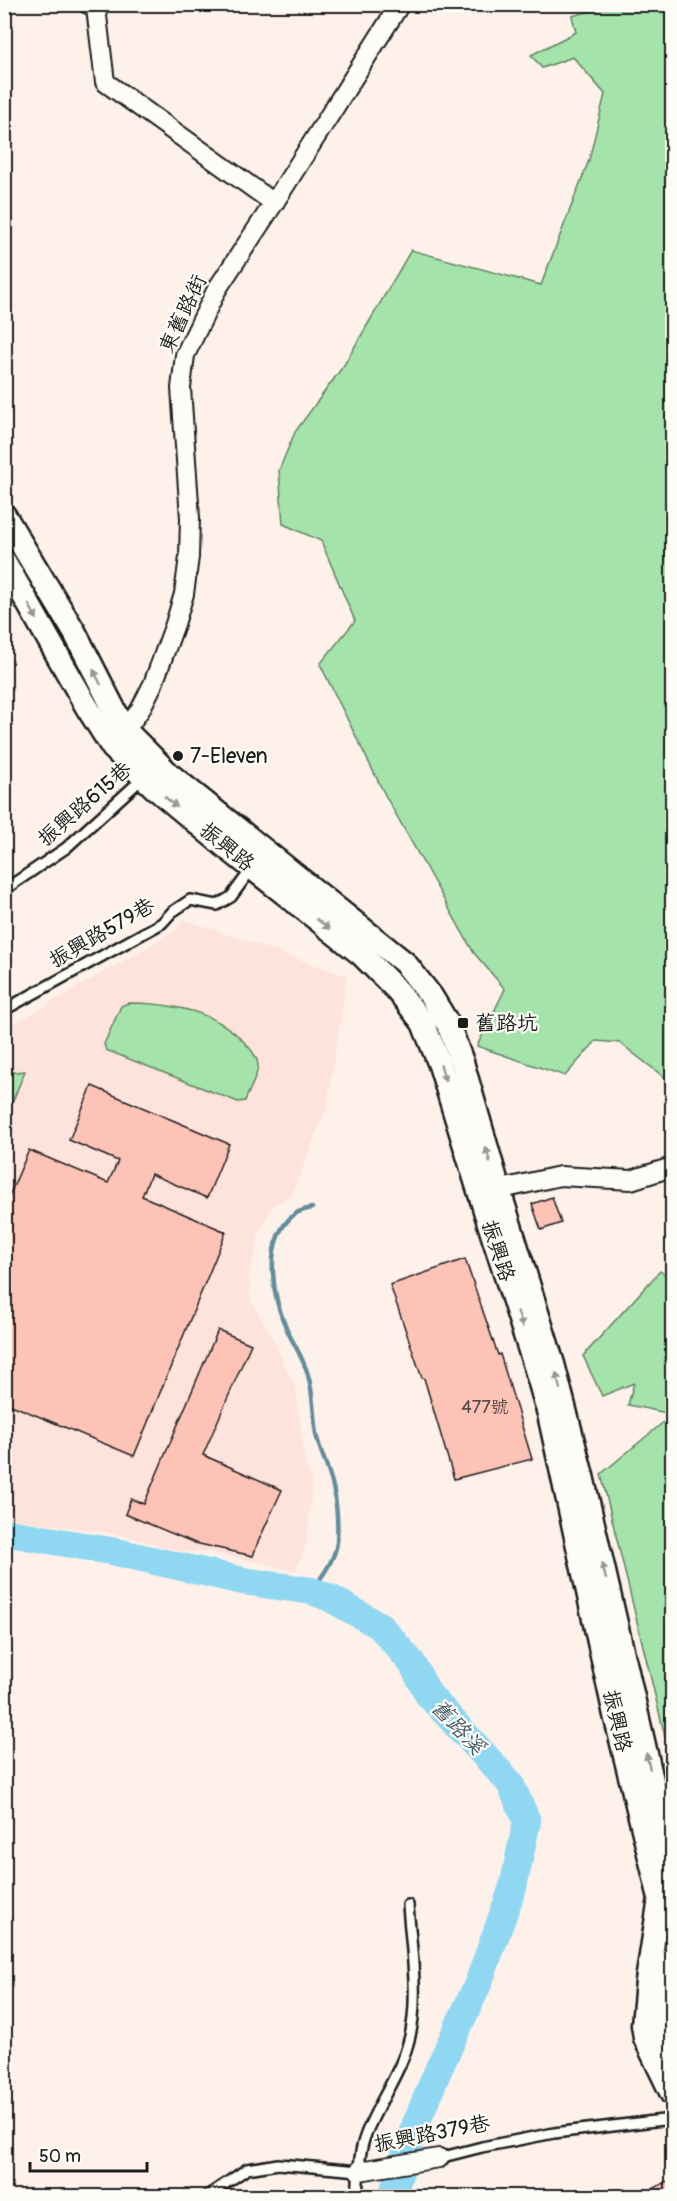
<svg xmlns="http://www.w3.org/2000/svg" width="677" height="2201" font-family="Pangolin,'LXGW WenKai TC',sans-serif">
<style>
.built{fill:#fde3db}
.green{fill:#a4e3aa;stroke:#608063;stroke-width:1.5}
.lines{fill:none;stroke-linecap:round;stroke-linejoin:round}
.stream{stroke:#628d9c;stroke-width:4.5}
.river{stroke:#90d8f2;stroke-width:28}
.building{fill:#fec3b7;stroke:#1c1c1c;stroke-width:1.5}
.service-casing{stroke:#1c1c1c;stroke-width:14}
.minor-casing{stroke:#1c1c1c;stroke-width:22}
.tertiary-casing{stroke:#1c1c1c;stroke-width:27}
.service{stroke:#fdfcf7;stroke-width:9}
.minor{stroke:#fdfcf7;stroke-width:18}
.tertiary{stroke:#fdfcf7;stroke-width:22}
.oneway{fill:#989794}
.poi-dot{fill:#1c1c1c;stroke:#fdfcf7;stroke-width:2}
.labels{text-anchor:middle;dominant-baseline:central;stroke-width:4.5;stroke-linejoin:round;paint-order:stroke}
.number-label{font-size:18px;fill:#544643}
.street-label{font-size:21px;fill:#1c1c1c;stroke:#fdfcf7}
.poi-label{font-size:21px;fill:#1c1c1c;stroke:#fdfcf7;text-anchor:start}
.water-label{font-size:22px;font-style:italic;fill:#455e67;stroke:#fdfcf7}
</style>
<rect width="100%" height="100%" fill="#fdf1ea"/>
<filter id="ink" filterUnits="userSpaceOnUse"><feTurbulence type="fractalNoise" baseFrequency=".0167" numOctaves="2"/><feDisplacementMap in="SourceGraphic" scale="12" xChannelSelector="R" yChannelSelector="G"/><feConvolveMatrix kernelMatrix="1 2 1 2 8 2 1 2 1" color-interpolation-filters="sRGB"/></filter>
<g filter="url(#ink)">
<path class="built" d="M183 919 347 976 327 1106 292 1195 271 1207 259 1234 249 1277 251 1300 272 1338 296 1389 305 1464 312 1480 307 1542 296 1571 204 1551 188 1552 171 1549 119 1534 5 1518V1029L174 932Z"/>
<g class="green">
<path d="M602 5H672V1080L664 1077 620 1043 596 1041 565 1076 477 1046 505 989 474 953 385 795 320 664 355 621 321 541 283 524 279 470 295 432 344 365 411 250 541 285 589 160 605 94 573 57 542 68 531 55 576 32 572 16 598 9Z"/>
<path d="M128 1003C169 1003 215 1010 244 1042 250 1048 258 1057 258 1066 258 1076 249 1090 245 1101L238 1102 106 1050 104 1044 121 1006Z"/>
<path d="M25 1071 5 1120V1073Z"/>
<path d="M660 1271 672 1279V1414L628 1405 634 1383 602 1396 583 1356Z"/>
<path d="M672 1415V1765L601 1474Z"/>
</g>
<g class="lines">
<path class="stream" d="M312 1208C307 1209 299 1211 295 1214 260 1240 273 1301 289 1334 296 1348 304 1360 308 1375 314 1395 313 1415 316 1434 320 1452 329 1469 333 1487 337 1504 338 1524 337 1542 335 1560 322 1576 312 1591"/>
<path class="river" d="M4 1532 116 1552 243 1581 312 1591 330 1598 380 1626 412 1663 428 1694 510 1783 527 1821 513 1887 478 1984 439 2068 413 2131 392 2196"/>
</g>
<g class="building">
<path d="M92 1086 229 1144 207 1198 151 1174 142 1196 226 1232 134 1456 4 1402V1208L29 1150 108 1183 118 1161 69 1140Z"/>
<path d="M552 1197 561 1223 541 1230 532 1204Z"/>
<path d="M465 1259 498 1355 500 1354 532 1459 454 1479 424 1378H422L390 1285Z"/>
<path d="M218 1330 251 1344 203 1455 282 1490 258 1542 253 1556 195 1543 125 1514 131 1499 144 1504Z"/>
<path d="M672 2179V2196H638Z"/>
</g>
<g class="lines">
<defs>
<g id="service">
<path d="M4 890 66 848 144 777"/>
<path d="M4 1010 162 923 172 912 190 900 217 905 231 897 253 867"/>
<path d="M439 2158 482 2147 554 2133 663 2120 672 2117"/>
<path d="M207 2196 247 2169 278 2164 359 2171"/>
<path d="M357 2196C359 2175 358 2154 366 2134 377 2105 399 2075 407 2047 421 2005 411 1949 408 1905"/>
</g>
<g id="minor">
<path d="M88 4 96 8 105 82 274 203"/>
<path d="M119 739 140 710 153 684 175 624 184 594 189 557 190 518 181 388 185 355 217 289 274 203 400 4"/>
<path d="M488 1192 560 1176 631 1180 672 1167"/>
<path d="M359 2171 439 2158"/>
</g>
<g id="tertiary">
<path d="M4 515 75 633 124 729 169 774 405 963 431 996 448 1024 462 1062 499 1190 553 1364 582 1476 652 1780 672 1880"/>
<path d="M4 561 87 707 113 748 155 788 227 848 361 954 398 991 423 1023 440 1065 492 1233 535 1366 549 1414 615 1715 660 1898 647 1981 643 2025 645 2038 672 2094"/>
<path d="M672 1958C666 1991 655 2022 672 2053"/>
</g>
</defs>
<use href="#service" class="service-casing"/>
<use href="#minor" class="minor-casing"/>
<use href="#tertiary" class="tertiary-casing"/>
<use href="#service" class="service"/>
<use href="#minor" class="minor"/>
<use href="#tertiary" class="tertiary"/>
</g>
<defs><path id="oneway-solid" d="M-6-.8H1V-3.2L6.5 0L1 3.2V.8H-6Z" transform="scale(1.5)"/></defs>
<g class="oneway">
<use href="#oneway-solid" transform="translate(33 612) rotate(61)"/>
<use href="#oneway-solid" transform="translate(97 677) rotate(-117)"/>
<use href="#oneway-solid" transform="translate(171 802) rotate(40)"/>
<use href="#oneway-solid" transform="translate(323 924) rotate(38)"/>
<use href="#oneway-solid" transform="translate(443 1073) rotate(73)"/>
<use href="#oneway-solid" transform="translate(488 1155) rotate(-106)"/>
<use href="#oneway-solid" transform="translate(520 1319) rotate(72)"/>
<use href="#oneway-solid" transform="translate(558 1381) rotate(-104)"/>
<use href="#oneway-solid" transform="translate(604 1571) rotate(-103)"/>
<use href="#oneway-solid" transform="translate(648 1761) rotate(-103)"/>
</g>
</g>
<g class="poi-dot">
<circle cx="178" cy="756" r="6"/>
<rect x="457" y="1017" width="12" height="12" rx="3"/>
</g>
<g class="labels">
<g class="number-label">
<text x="485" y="1407">477號</text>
</g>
<g class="street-label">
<text transform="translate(183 314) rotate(-65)">東舊路街</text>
<text transform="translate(85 804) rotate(-41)">振興路615巷</text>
<text transform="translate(227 847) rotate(39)">振興路</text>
<text transform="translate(102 933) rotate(-30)">振興路579巷</text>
<text transform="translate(498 1251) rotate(72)">振興路</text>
<text transform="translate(617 1721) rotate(77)">振興路</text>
<text transform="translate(432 2134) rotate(-11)">振興路379巷</text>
</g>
<g class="poi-label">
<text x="190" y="756">7-Eleven</text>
<text x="475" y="1023">舊路坑</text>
</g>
<g class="water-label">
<text transform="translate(458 1727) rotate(47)">舊路溪</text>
</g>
</g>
<rect width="677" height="2201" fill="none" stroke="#fdfcf7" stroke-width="24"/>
<rect x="12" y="12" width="653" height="2177" fill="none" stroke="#1c1c1c" stroke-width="2" filter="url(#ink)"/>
<path d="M30 2162v9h117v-9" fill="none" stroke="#1c1c1c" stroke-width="3"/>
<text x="39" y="2162" font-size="18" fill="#1c1c1c" stroke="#fdfcf7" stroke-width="4.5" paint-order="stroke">50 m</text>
</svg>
